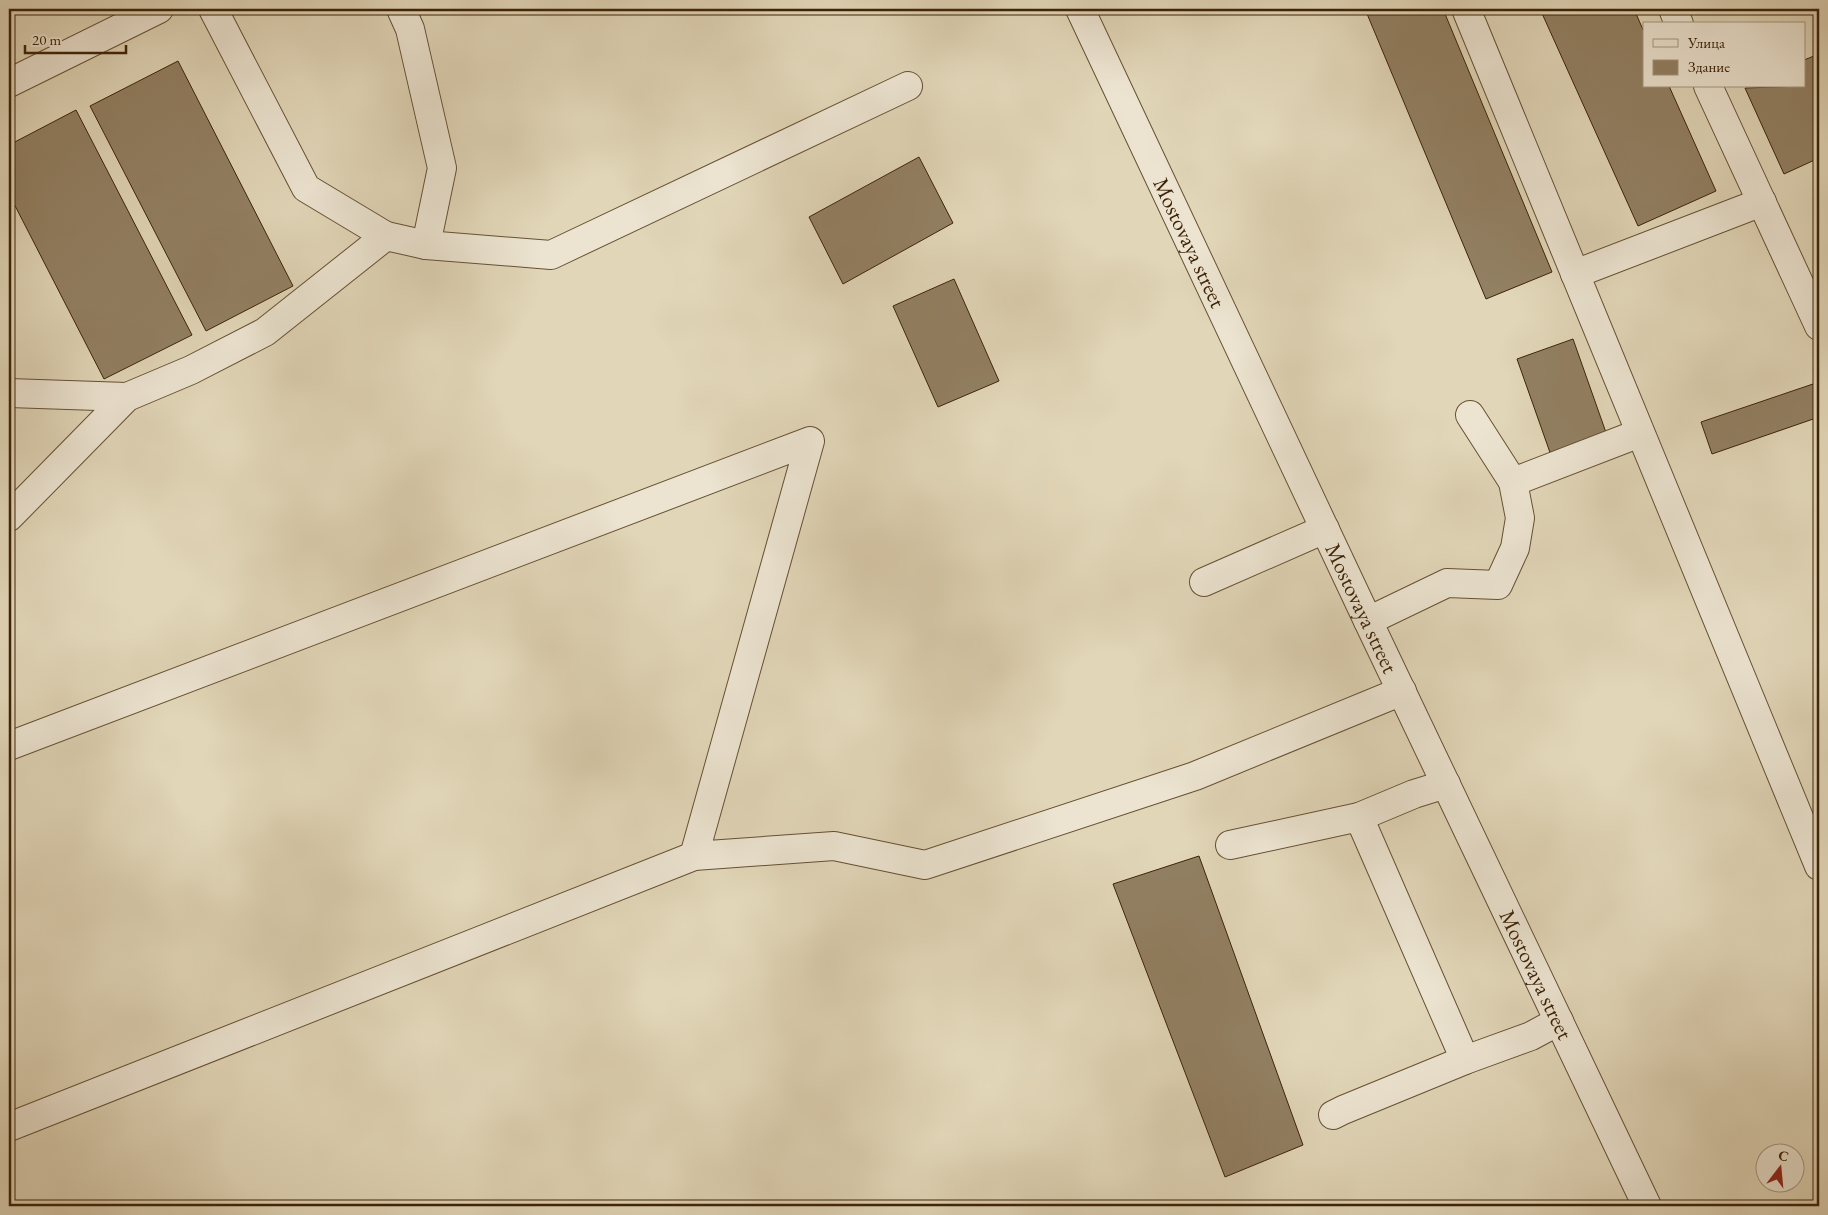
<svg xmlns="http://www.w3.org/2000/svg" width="1828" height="1215" font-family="'EB Garamond',serif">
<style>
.building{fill:#928063;stroke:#3d2307}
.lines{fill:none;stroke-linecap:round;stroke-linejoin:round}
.minor-casing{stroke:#665033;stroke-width:30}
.minor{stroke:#ece4d1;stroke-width:28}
.labels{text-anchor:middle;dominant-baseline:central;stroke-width:4;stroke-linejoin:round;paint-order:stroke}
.street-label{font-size:22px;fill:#3d2307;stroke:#ece4d1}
</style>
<rect width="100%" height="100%" fill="#e1d6b8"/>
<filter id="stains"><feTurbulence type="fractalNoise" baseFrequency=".004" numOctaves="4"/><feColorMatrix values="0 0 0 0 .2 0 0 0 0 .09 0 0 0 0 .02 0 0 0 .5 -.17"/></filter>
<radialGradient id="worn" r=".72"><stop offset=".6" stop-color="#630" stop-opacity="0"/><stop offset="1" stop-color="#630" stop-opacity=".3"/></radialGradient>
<g class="building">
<path d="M1365 9H1443L1552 272 1486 299Z"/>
<path d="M1540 9H1634L1644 32V86H1669L1716 191 1638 226Z"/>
<path d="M1819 54V158L1784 174 1745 88 1804 86V60Z"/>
<path d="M178 61 293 286 206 331 90 106Z"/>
<path d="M76 110 192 335 104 379 9 194V145Z"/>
<path d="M919 157 953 223 843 284 809 217Z"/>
<path d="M954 279 999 381 938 407 893 306Z"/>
<path d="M1573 339 1609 441 1553 461 1517 359Z"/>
<path d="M1813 384 1819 403V417L1712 454 1701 422Z"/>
<path d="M1199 856 1303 1145 1225 1177 1113 884Z"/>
</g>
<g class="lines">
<defs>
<g id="minor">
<path d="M213 9 306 188 386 236"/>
<path d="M401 9 410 29 442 168 426 245"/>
<path id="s1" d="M1080 9 1368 621 1647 1206"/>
<path d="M1466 9 1819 866"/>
<path d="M1673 9 1679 24"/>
<path d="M9 83 159 9"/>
<path d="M1708 86 1819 326"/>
<path d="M1575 274 1762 202"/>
<path d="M9 393 127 397"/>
<path d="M1513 482 1640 433"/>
<path d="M9 517 127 397 191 370 265 332 386 236 426 245 551 255 908 86"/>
<path d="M1204 582 1325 529"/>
<path d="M1368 621 1447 583 1498 585 1515 548 1520 518 1513 482 1470 415"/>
<path d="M9 746 810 441 694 856 834 846 925 865 1195 776 1402 691"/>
<path d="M1359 817 1465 1060"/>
<path d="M1230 845 1359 817 1414 794 1446 784"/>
<path d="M1333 1115 1343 1110 1465 1060 1531 1036 1559 1021"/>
<path d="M9 1127 694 856"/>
</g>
</defs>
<use href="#minor" class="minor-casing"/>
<use href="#minor" class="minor"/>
</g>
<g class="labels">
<g class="street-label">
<text stroke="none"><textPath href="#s1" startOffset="258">Mostovaya street</textPath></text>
<text stroke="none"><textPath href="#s1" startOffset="662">Mostovaya street</textPath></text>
<text stroke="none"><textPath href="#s1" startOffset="1068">Mostovaya street</textPath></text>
</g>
</g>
<rect width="1828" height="1215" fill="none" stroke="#e1d6b8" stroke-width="30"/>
<rect x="10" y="10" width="1808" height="1195" fill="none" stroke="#3d2307" stroke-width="2.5"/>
<rect x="15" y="15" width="1798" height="1185" fill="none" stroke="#3d2307"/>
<rect x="1643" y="22" width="162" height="65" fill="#ece4d1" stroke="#a69780"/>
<rect x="1653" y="39" width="25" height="8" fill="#ece4d1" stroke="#a69780"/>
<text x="1688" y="48" font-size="15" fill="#3d2307">Улица</text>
<rect x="1653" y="60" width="25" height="15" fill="#928063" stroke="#a69780"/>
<text x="1688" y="72" font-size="15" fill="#3d2307">Здание</text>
<g transform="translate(1780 1168) rotate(16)"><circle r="24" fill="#ece4d1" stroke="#a69780"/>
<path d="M0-4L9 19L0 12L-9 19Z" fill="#8f2418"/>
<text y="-8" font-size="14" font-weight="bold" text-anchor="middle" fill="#3d2307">С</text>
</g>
<path d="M25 45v8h101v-8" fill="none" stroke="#3d2307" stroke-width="2.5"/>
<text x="32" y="45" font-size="15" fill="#3d2307" stroke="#ece4d1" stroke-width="4" paint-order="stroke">20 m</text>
<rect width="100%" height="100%" filter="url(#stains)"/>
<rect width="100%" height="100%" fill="url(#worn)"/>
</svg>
